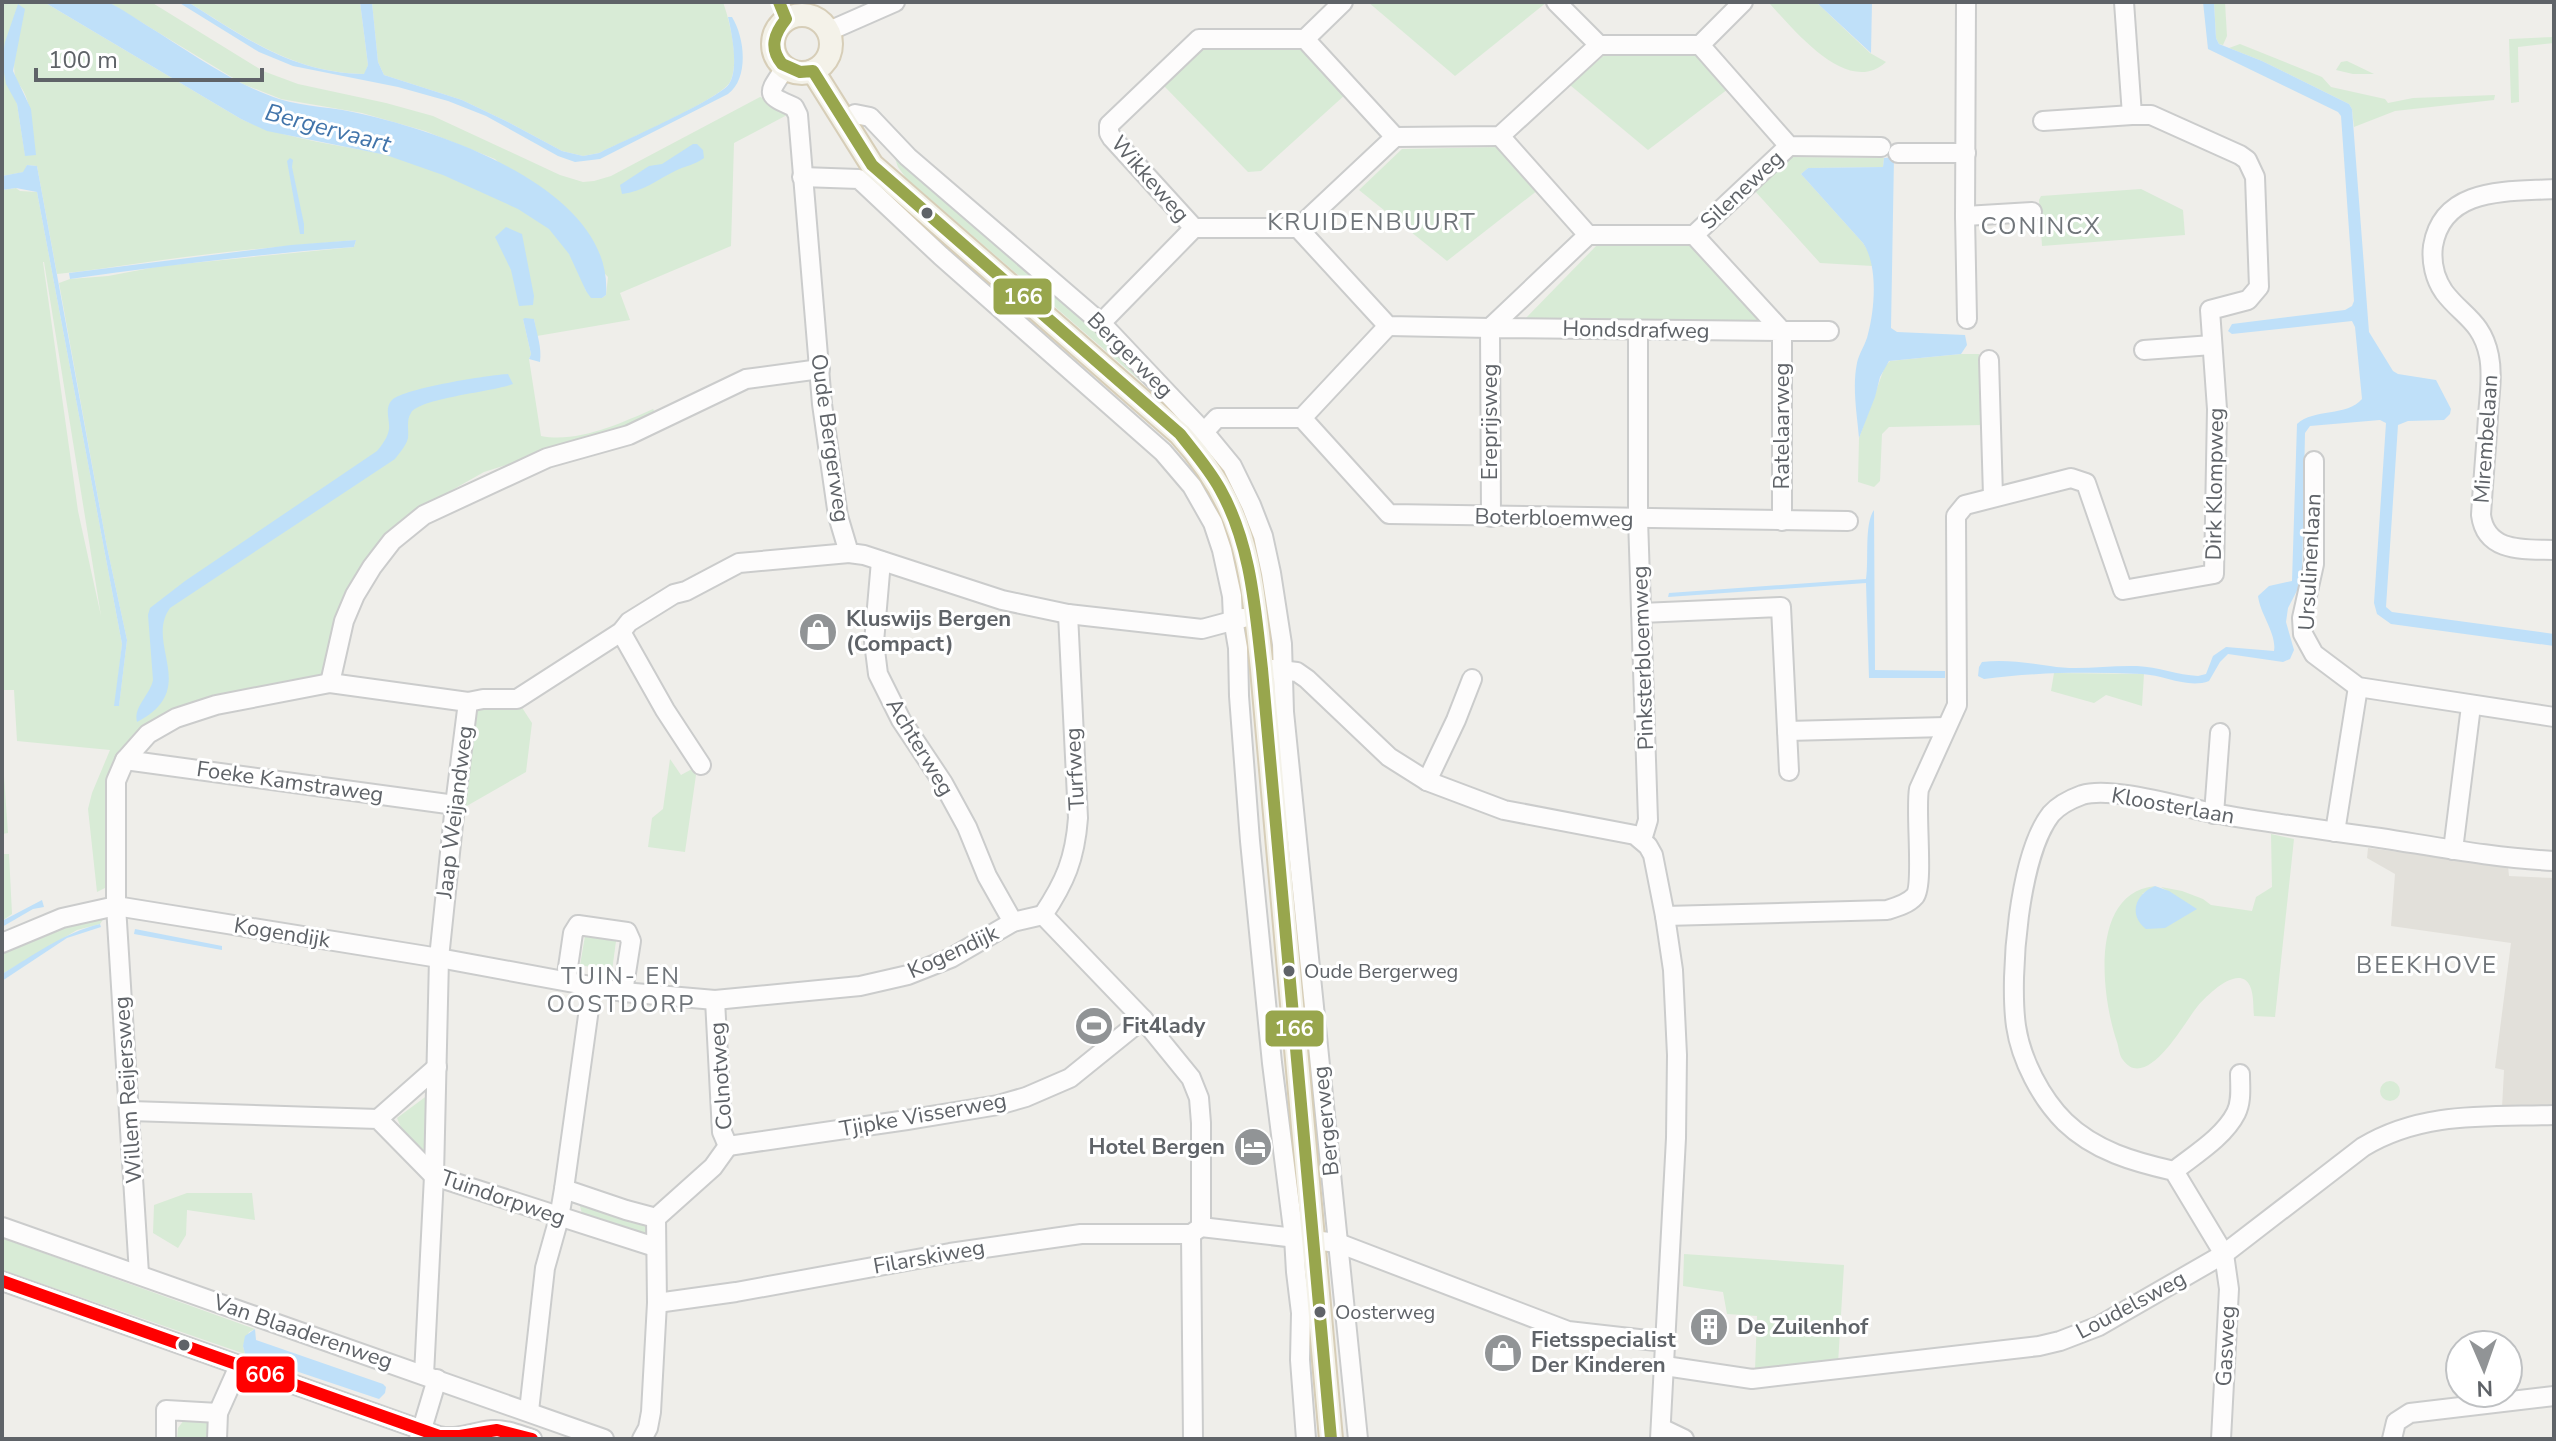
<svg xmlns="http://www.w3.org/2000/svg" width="2556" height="1441" font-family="'Nunito Sans',sans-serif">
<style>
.education{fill:#e2e0da}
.green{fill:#d8ebd6;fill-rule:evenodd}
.water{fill:#bfe0f9}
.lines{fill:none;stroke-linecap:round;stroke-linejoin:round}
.minor-casing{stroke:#cbcccc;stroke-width:22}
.major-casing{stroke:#d7ceb8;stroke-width:26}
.minor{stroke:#fdfcfc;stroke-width:18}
.major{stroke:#f4f2e9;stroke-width:22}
.bus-1-casing{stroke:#fff;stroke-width:18}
.bus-2-casing{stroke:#fff;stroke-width:18}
.bus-1{stroke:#98a64d;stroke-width:12}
.bus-2{stroke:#f00;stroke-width:12}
.bus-dot{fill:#5f6368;stroke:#fff;stroke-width:3}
.labels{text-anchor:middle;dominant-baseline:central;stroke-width:6;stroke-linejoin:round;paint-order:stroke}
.bus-label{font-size:20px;fill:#5f6368;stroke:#fff;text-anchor:start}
.street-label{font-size:22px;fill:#5f6368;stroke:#fff}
.poi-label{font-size:22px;font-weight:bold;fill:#5f6368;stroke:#fff;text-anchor:start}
.water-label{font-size:24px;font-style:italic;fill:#4174aa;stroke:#fff}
.neighbourhood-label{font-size:24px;letter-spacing:2px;fill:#70757a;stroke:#fff}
.line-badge{stroke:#fff;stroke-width:3}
.badge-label{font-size:22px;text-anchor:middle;font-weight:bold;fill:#fff}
</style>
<rect width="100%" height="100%" fill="#efeeea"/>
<path class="education" d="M2368 848 2508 866 2509 876 2554 878V1106L2502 1108 2504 1070 2495 1068 2511 943 2391 926 2395 874 2367 858Z"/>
<g class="green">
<path d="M2 2H44L241 119C285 139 334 144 382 154 422 163 519 202 549 228 567 244 578 269 586 291L602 298 606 295 608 277 495 159 425 131 362 113 281 99 243 84 108 2H151L263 71 298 84 386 103 433 116 560 175 583 182 594 181 611 176 760 97 774 102 787 115 734 143 731 246 620 293 630 320 537 336 534 319H523L531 354 529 359 541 436C578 443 619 424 653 409L659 417 484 472 422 507 394 532 328 672 165 716 140 729 117 756 109 883 105 888 97 892 88 809 92 793 110 750 17 741 14 690H2V190L16 188 20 191 37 192 122 644 115 706 119 705 127 640 107 547 59 283 70 279 108 276 161 266 354 247 356 240C287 246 217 252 148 262 117 266 88 271 57 274L37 166 27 165 24 172 2 176ZM15 55C11 87 22 80 28 103 32 119 33 138 35 155H25L17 104 2 61ZM43 262H44L101 616 78 511Z"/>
<path d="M188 2H360L368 65 365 74C293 73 246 38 188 2Z"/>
<path d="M372 2H723C730 22 740 62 730 82 721 99 622 142 599 153L583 156 562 151 508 122 462 100 384 75 378 62Z"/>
<path d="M1368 2H1547L1455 76Z"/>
<path d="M1768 2H1816L1870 53 1886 62C1847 98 1793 28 1768 2Z"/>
<path d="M2214 2H2225L2227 36 2223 45 2219 44 2216 38Z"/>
<path d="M2554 37V43L2518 47 2519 102 2511 103 2509 39Z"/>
<path d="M2240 44 2322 77 2331 87 2385 99 2388 103 2413 98 2495 95 2494 100 2395 111 2354 127 2352 109 2349 104 2262 61 2229 48Z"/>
<path d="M1204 46H1297L1346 94 1261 171 1248 172 1164 86Z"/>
<path d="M1608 52 1695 53 1728 89 1648 150 1570 85Z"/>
<path d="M2347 61 2374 74H2353L2336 70 2341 62Z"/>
<path d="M1500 147 1538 190 1447 261 1359 190 1402 149Z"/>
<path d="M892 150 1070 304 1173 409 906 178 898 167Z"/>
<path d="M1790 157 1884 158 1883 167 1808 168 1801 174 1863 243 1870 254 1873 266 1820 263 1754 190Z"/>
<path d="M2141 189 2183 210 2185 235 2042 246 2039 200 2041 196Z"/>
<path d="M1599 243 1693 244 1767 324 1521 323Z"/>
<path d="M1961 354H1979L1983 425 1889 427 1882 434 1880 481 1874 487 1858 482 1859 438 1885 366 1890 361Z"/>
<path d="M2054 673 2144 674 2142 706 2106 695 2094 703 2051 691Z"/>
<path d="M519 703 532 723 526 772 465 807 467 792 463 787 464 782 469 780 474 729 470 727 473 710 480 704Z"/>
<path d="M2 748 8 833 2 834Z"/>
<path d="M670 759 681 775 692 769 696 775 685 852 648 847 652 818 663 809Z"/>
<path d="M2271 834 2294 839 2275 1017 2254 1016C2253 1007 2254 995 2250 986 2239 963 2206 996 2197 1007 2186 1020 2147 1093 2123 1060 2119 1055 2119 1048 2117 1042 2102 999 2088 893 2155 886L2142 894 2196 909 2161 887 2182 891 2203 899 2211 905 2252 911 2256 897 2272 887Z"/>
<path d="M2 838 3 854H9L12 914 2 921Z"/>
<path d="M106 915 100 924 77 930 2 974V951L71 923Z"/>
<path d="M585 936 616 941 612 971 580 965Z"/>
<circle cx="2390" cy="1091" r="10"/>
<path d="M432 1092 428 1157 402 1130 397 1118Z"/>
<path d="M187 1193H252L255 1220 187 1210 186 1235 178 1248 153 1233 154 1205Z"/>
<path d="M584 1203 649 1223 652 1231 645 1238 582 1214 580 1206Z"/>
<path d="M2 1238 255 1329 249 1332 243 1346 245 1354 2 1270Z"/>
<path d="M1684 1254 1844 1265 1838 1364 1755 1370 1757 1316 1727 1314 1723 1292 1683 1286Z"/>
<path d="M184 1420 213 1421 214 1439H177L178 1428Z"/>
</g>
<g class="water">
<path d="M44 2C60 2 96 0 110 3 122 9 135 18 146 25 189 51 231 83 279 99 305 107 335 107 362 114 445 133 614 190 606 295L602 298H591L586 291 569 254 549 229 518 209 443 175 386 155 267 131 241 119Z"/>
<path d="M178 2H188C245 38 293 73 364 74L368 65 360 2H372L378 62 384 75 462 100 508 122 562 151 583 156 599 153C621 142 719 99 729 84 739 69 732 34 728 17H732C745 38 749 78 728 94L600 159 575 162 558 156 486 116 448 101 398 87 293 66 259 52Z"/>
<path d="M1816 2H1872L1871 53Z"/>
<path d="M2203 2H2214L2216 38 2219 44 2262 61 2349 104 2352 109 2369 332 2393 371 2398 374 2436 380 2451 409 2450 414 2444 420 2408 421 2398 425 2386 607 2392 612 2554 634V646L2391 624 2377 614 2374 603 2386 423 2380 420 2310 426 2305 433 2302 581 2288 608 2286 622 2294 650 2290 659 2283 662 2228 654 2220 662 2209 681C2188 689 2164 675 2142 674 2089 672 2036 672 1984 679L1978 676 1979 667 1982 662C2005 659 2027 663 2050 666 2078 671 2108 665 2137 666 2158 667 2178 675 2198 676L2206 674 2213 656 2226 647 2274 651C2277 634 2260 614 2258 596L2269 586 2292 581 2297 424C2314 408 2347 417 2362 399L2355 327 2352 321 2232 334 2228 331 2232 324 2345 310 2352 306 2354 301 2341 116 2338 112 2208 49Z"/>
<path d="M18 4 25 9 13 71 31 109 36 155 25 156 17 104 6 84 2 61 5 42Z"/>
<path d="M693 144H697L703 150 704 158C695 165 685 166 675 171 657 180 642 192 622 194L620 185 649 166 662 164Z"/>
<path d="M1894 157 1891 328 1897 332 1965 335 1967 345 1961 354 1889 361 1880 377 1875 397 1859 438C1857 414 1852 387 1857 363 1859 353 1866 344 1868 334 1875 308 1878 265 1863 243L1801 174 1808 168 1883 167 1884 158Z"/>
<path d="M290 158 293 160 292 167 304 224V234H300L287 161Z"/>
<path d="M27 165 37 166 107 547 127 640 119 706H114L122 644 37 192 16 188 2 190V176L23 172Z"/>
<path d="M506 227 522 234 534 296 533 305 519 306 511 270 495 237Z"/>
<path d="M356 240 354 247C259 254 164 266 70 279L69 273 291 245Z"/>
<path d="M525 318 534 319C537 335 542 347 540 362L529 359 531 354 523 319Z"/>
<path d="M508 374 513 384C493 392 420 398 411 413 406 420 409 430 408 438 406 446 400 452 395 459L170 608C144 644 201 689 137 722 133 707 150 695 153 680L148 615 150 608 185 581 377 451C382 445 388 437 389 429 390 420 384 408 392 400 405 388 489 375 508 374Z"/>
<path d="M1874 510 1875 670 1945 671V678H1869L1866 583 1668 597 1669 593 1866 579C1869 560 1864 524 1874 510Z"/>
<path d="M2155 886 2169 891 2197 909 2165 928 2146 929C2128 915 2135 894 2155 886Z"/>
<path d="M42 900 44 907 33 909 2 927V921Z"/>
<path d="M100 924 101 927 67 938 2 981V974C34 955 63 933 100 924Z"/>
<path d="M135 929 222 946V950L134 934Z"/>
<path d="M255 1329 256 1340 383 1384 386 1387 385 1393 379 1399 245 1354 243 1346 245 1336Z"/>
</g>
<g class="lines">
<defs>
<g id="minor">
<path d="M1556 2 1599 45H1700L1743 2"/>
<path d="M1966 2 1965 216 1967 319"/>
<path d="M829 31 895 2"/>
<path d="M1305 39 1395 137 1500 136 1599 45"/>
<path d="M1700 45 1789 146 1881 147"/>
<path d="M785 68C768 94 764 94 794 107L798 115 822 404 838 516 849 553 864 555 1002 600 1068 614 1202 629 1243 618"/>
<path d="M855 114 870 117 908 157 1101 323 1204 432 1232 466 1251 505 1263 536 1271 573 1282 644 1284 712 1358 1439"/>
<path d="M2043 121 2132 115"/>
<path d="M1500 136 1588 235H1694L1789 146"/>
<path d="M1898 153H1966"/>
<path d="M802 177 859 179 941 256 1163 452 1192 486 1213 523 1222 550 1232 596 1233 619 1238 648 1239 696 1250 841 1272 1063 1294 1237 1296 1272 1301 1313 1300 1360 1306 1439"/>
<path d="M2554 189C2509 192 2443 186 2433 246 2431 262 2435 279 2444 292 2462 316 2482 321 2489 356 2493 376 2489 397 2488 417 2486 450 2483 482 2481 515 2486 553 2524 549 2554 550"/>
<path d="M1965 216 2032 212"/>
<path d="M1194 228 1112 138 1109 133V125L1199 39H1305L1343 2"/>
<path d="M1194 228H1298L1395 137"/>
<path d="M1298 228 1388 326 1490 328 1588 235"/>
<path d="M1694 235 1782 331H1829"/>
<path d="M1101 323 1194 228"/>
<path d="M1638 331V519L1648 820 1642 840"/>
<path d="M2144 350 2212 345"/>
<path d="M1989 360 1993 496"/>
<path d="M1302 418 1389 514 1848 521"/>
<path d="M1204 432 1217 418H1302L1388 326"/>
<path d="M2314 461V564L2302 618 2303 634 2314 654 2358 687 2554 717"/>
<path d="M1491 517 1490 328 1782 331V521"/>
<path d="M881 561 874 642 878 674 901 720 943 783 967 827 987 876 1013 922"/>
<path d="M1641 613 1781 607 1789 771"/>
<path d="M621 632 665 710 701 765"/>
<path d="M1272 669 1297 672 1307 679 1389 757 1427 781 1504 810 1635 835 1648 846 1653 855 1665 916 1673 970 1677 1055 1676 1138 1660 1439"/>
<path d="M330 683 344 621 355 595 372 567 392 541 424 515 547 458 629 435 746 379 820 369"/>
<path d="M1787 731 1946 727"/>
<path d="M125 760 455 805"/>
<path d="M1427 781 1456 720 1472 679"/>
<path d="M2214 814 2220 733"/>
<path d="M2335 832 2358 687"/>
<path d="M2453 850 2471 706"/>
<path d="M1043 915 1143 1019 1191 1078 1199 1098 1201 1123V1227"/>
<path d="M1043 915C1065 882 1075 859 1078 818L1068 614"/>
<path d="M1665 916 1887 910C1897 907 1908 904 1915 896 1924 884 1915 810 1919 789L1957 705 1956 516 1965 505 2071 478 2086 483 2123 590 2214 574 2217 409 2210 310 2248 300 2259 287 2255 177 2247 160 2240 155 2151 115H2132L2124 2"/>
<path d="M2 943 62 918 116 906 439 958 623 992 715 1000 860 986 908 975 951 958 1013 922 1043 915"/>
<path d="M566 981 573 933 578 925 627 932 631 941 623 992"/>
<path d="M715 1000 722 1132 728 1146"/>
<path d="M130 1111 378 1119 434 1176 655 1247"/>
<path d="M378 1119 437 1067"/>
<path d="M728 1146 907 1120 998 1105 1026 1097 1070 1078 1143 1019"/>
<path d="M2174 1171C2194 1155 2224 1137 2236 1113 2242 1101 2240 1087 2240 1074"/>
<path d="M564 1189 626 1210 656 1218"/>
<path d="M2 1227 604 1439"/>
<path d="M1201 1227 1338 1243 1568 1331 1665 1342"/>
<path d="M1191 1234 1193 1439"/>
<path d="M139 1274 116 906V781L125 760 148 734 176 718 216 705 330 683 468 702"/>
<path d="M2 1281 439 1436C459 1440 473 1432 492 1430 506 1429 519 1435 532 1439"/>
<path d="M657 1303 736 1292 950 1253 1081 1234H1191L1201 1227"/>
<path d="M1665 1366 1752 1379 2039 1346 2060 1341 2099 1326 2224 1254 2363 1147C2423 1111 2487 1117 2554 1115"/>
<path d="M424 1375 434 1176 439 958 455 805 468 702 483 699H517L621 632 629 622 674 594 686 591 739 563 849 553"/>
<path d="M529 1411 545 1268 559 1218 564 1189 592 987"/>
<path d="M1661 1428 1684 1439"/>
<path d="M166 1439V1410L218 1413"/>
<path d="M217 1439 218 1413 239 1366"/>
<path d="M419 1439 437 1379"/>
<path d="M642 1439 648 1428 651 1412 657 1303 656 1218 713 1167 728 1146"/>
<path d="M2221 1439 2229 1289 2224 1254 2174 1171C2134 1162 2095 1151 2065 1122 2041 1098 2021 1060 2016 1026 2009 975 2019 855 2051 814 2059 805 2071 799 2082 795 2112 786 2180 807 2213 813 2268 823 2324 830 2380 838 2438 847 2495 858 2554 861"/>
<path d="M2392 1439 2396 1422 2410 1413 2554 1396"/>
</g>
<g id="major">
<circle cx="802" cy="44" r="29"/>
<path d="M813 71 872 165 1180 434C1249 510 1251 572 1262 669L1331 1439"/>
</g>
</defs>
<use href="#minor" class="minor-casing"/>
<use href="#major" class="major-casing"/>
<use href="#minor" class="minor"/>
<use href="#major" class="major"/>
<defs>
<path id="bus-1" d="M779 2 786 19C774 34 769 48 782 64L800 72 813 71 872 165 1180 434C1194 452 1209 469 1220 489 1251 544 1255 608 1262 669L1331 1439"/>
<path id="bus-2" d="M2 1281 439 1436H460L497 1430 532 1439"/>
</defs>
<use href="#bus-1" class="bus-1-casing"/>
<use href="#bus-2" class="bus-2-casing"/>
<use href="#bus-1" class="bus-1"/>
<use href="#bus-2" class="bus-2"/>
</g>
<defs>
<symbol id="shop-disc" viewBox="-11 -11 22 22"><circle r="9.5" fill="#919496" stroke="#fff"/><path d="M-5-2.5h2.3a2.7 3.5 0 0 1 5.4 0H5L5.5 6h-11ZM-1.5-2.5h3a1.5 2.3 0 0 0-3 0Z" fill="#fff"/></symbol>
<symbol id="stadium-disc" viewBox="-11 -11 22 22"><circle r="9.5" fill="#919496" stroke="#fff"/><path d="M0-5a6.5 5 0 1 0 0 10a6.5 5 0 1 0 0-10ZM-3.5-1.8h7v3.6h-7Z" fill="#fff"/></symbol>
<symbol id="hotel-disc" viewBox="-11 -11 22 22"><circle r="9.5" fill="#919496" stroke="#fff"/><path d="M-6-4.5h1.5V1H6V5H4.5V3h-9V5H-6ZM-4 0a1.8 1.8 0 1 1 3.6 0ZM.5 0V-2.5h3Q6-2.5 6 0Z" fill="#fff"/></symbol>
<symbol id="building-disc" viewBox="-11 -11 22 22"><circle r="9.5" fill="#919496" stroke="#fff"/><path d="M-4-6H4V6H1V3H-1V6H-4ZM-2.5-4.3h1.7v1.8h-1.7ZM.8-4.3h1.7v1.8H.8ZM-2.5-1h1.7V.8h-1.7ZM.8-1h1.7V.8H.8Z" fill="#fff"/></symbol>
</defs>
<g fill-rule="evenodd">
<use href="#shop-disc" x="796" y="610" width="44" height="44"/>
<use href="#stadium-disc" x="1072" y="1004" width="44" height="44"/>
<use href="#hotel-disc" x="1231" y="1125" width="44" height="44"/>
<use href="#building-disc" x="1687" y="1305" width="44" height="44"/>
<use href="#shop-disc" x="1481" y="1331" width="44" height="44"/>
</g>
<g class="bus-dot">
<circle cx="927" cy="213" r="7"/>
<circle cx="1289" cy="971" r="7"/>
<circle cx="1320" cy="1312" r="7"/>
<circle cx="184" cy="1345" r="7"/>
</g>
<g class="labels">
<g class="bus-label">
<text x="1304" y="971">Oude Bergerweg</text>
<text x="1335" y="1312">Oosterweg</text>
</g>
<g class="street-label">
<text transform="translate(1150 179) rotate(49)">Wikkeweg</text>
<text transform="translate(1742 190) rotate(-43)">Sileneweg</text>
<text transform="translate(1636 330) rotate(1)">Hondsdrafweg</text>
<text transform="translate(1130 355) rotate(45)">Bergerweg</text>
<text transform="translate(1490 422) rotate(-90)">Ereprijsweg</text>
<text transform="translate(1782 426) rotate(-90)">Ratelaarweg</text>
<text transform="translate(830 438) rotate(82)">Oude Bergerweg</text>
<text transform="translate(2486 439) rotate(-86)">Mirembelaan</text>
<text transform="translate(2215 484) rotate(-89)">Dirk Klompweg</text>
<text transform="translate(1554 518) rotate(1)">Boterbloemweg</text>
<text transform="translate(2310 562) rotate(-87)">Ursulinenlaan</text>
<text transform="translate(1643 658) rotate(-92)">Pinksterbloemweg</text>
<text transform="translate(920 747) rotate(59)">Achterweg</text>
<text transform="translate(1075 769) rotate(-93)">Turfweg</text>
<text transform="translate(290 782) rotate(8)">Foeke Kamstraweg</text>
<text transform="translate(2173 806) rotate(10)">Kloosterlaan</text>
<text transform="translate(455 812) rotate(-83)">Jaap Weijandweg</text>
<text transform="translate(282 933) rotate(9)">Kogendijk</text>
<text transform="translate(953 952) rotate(-25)">Kogendijk</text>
<text transform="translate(721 1076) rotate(-94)">Colnotweg</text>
<text transform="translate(128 1090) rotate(-94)">Willem Reijersweg</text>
<text transform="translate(923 1115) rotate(-10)">Tjipke Visserweg</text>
<text transform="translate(1326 1121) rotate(-96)">Bergerweg</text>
<text transform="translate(503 1198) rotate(19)">Tuindorpweg</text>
<text transform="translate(929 1257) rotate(-10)">Filarskiweg</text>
<text transform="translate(2131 1305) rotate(-28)">Loudelsweg</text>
<text transform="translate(303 1332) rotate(19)">Van Blaaderenweg</text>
<text transform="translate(2226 1346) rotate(-87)">Gasweg</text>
</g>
<g class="poi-label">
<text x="846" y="619">Kluswijs Bergen<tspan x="846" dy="25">(Compact)</tspan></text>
<text x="1122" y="1026">Fit4lady</text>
<text x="1225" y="1147" text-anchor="end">Hotel Bergen</text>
<text x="1737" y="1327">De Zuilenhof</text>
<text x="1531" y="1340">Fietsspecialist<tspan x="1531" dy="25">Der Kinderen</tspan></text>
</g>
<g class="water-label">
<text transform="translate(328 128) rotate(15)">Bergervaart</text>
</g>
<g class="neighbourhood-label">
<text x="1372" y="222">KRUIDENBUURT</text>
<text x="2041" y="226">CONINCX</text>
<text x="2427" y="965">BEEKHOVE</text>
<text x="621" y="976">TUIN- EN<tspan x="621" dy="28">OOSTDORP</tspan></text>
</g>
</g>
<g class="line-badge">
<rect x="992" y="277" width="61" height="39" rx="8" fill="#98a64d"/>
<rect x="1264" y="1009" width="61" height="39" rx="8" fill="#98a64d"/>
<rect x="235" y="1355" width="61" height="39" rx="8" fill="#f00"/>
</g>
<g class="badge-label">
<text x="1023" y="304">166</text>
<text x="1294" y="1036">166</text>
<text x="265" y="1382">606</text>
</g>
<rect width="2556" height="1441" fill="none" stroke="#5f6368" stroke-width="8"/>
<g transform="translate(2484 1369) rotate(178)"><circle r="38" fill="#ffffff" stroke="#bfc1c3" stroke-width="2"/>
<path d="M0-6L14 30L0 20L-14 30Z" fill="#919496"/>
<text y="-12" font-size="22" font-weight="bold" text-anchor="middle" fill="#5f6368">N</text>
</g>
<path d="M36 68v12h226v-12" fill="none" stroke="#5f6368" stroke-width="4"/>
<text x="48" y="68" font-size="24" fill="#5f6368" stroke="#ffffff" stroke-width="6" paint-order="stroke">100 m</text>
</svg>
